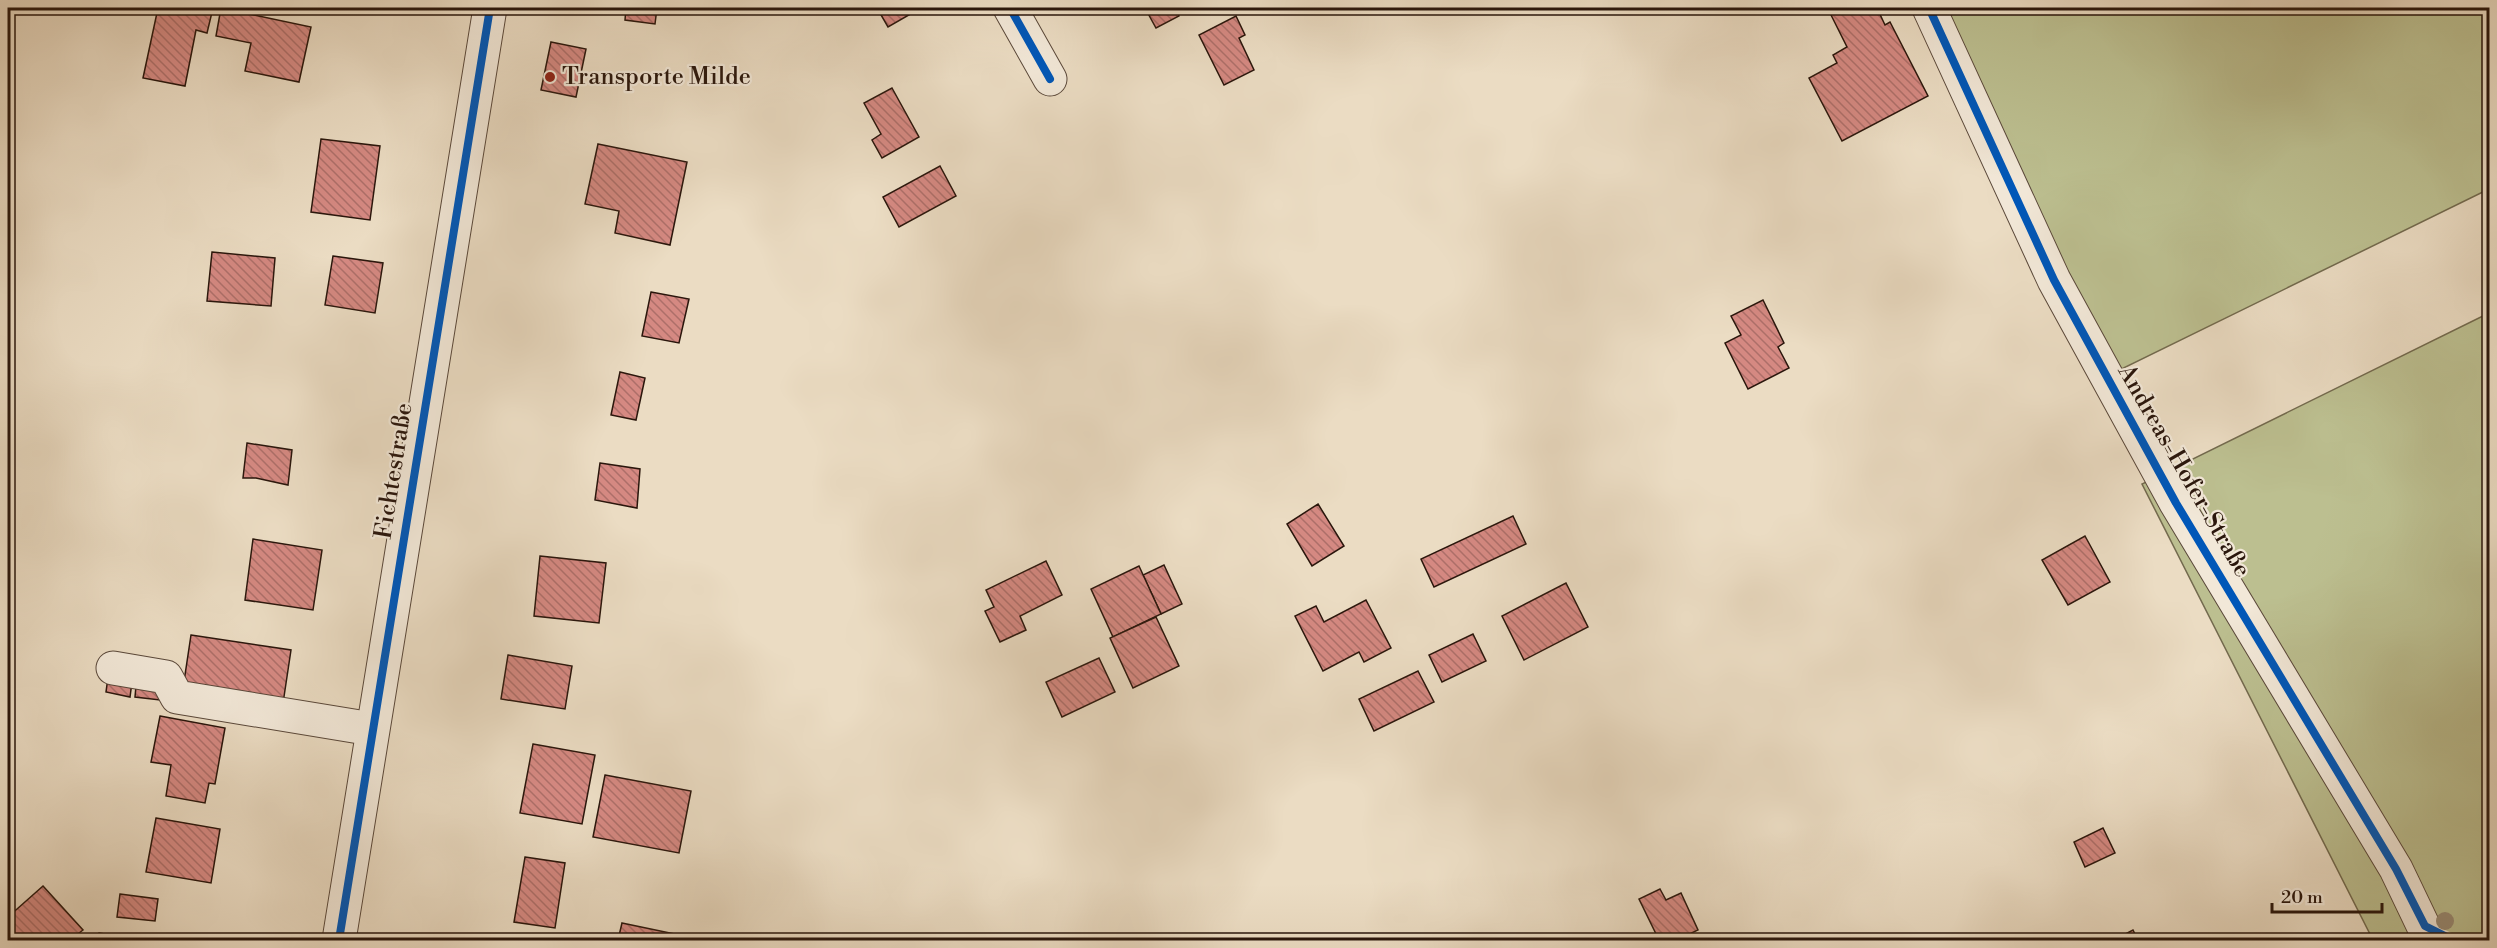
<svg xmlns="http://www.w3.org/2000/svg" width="2497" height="948" font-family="'Libre Bodoni',serif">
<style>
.grass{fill:#bcbf90;stroke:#736a4e;stroke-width:1.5}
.building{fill:url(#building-back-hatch);stroke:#2a160c;stroke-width:1.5}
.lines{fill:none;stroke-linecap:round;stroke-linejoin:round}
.street-casing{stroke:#5a483a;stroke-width:35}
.street{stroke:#f2e8d8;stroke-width:33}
.cycleway-casing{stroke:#f2e8d8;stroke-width:11}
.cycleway{stroke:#0057b8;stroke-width:8}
.tree{fill:#998b74}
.poi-dot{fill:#8f2418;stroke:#f2e8d8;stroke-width:2}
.labels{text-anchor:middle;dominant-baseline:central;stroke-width:4.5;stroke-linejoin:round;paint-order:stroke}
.poi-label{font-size:24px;fill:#2a160c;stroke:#f2e8d8;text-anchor:start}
.street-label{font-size:24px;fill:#2a160c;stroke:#f2e8d8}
</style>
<defs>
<pattern id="building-back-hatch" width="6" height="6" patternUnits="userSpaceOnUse" patternTransform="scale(1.5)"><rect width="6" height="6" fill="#d58982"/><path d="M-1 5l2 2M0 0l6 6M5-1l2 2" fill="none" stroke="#ad6f69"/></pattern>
</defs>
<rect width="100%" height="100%" fill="#ebdcc3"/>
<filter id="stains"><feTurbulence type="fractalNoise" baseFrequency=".00333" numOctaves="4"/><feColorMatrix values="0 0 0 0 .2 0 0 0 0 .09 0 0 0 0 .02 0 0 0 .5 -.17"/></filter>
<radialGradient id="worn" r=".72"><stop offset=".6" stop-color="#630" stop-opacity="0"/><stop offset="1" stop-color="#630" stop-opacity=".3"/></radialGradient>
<g class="grass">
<path d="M1911 8H2489V189L2093 383Z"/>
<path d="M2489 313V940H2373L2142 484Z"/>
</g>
<g class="building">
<path d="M158 8H213L207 33 196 30 185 86 143 78Z"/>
<path d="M221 8 311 27 299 82 245 71 251 43 216 36Z"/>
<path d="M626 8H657L655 24 625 20Z"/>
<path d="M877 8H921L888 27Z"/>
<path d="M1145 8H1178L1176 9 1179 16 1156 28Z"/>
<path d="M1836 8H1877L1885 25 1890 22 1928 96 1842 141 1809 78 1837 63 1833 55 1847 47 1829 11Z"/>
<path d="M1236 16 1245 35 1239 38 1254 70 1224 85 1199 35Z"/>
<path d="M551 42 586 49 576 97 541 90Z"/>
<path d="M892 88 919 137 882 158 872 140 881 134 864 103Z"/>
<path d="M321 139 380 146 370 220 311 212Z"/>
<path d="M598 144 687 162 670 245 615 233 619 211 585 204Z"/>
<path d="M940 166 956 196 899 227 883 197Z"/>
<path d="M212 252 275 258 271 306 207 301Z"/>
<path d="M333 256 383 263 375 313 325 305Z"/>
<path d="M651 292 689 299 679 343 642 336Z"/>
<path d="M1763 300 1784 343 1778 347 1789 368 1748 389 1725 343 1741 335 1731 316Z"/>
<path d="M620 372 645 378 636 420 611 415Z"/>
<path d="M247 443 292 450 288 485 256 478H243Z"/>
<path d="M600 463 640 469 637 508 595 500Z"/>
<path d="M1318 504 1344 546 1312 566 1287 524Z"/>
<path d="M1513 516 1526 544 1434 587 1421 559Z"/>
<path d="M2085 536 2110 582 2068 605 2042 560Z"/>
<path d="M253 539 322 550 313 610 245 600Z"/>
<path d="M540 556 606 563 599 623 534 616Z"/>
<path d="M1046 561 1062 595 1020 616 1026 630 1000 642 985 611 994 607 986 590Z"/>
<path d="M1164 565 1182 604 1161 614 1143 575Z"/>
<path d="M1139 566 1161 614 1113 637 1091 589Z"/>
<path d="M1566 583 1588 627 1524 660 1502 616Z"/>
<path d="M1366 600 1391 648 1364 662 1359 652 1323 671 1295 616 1316 606 1324 622Z"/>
<path d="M1156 617 1179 666 1133 688 1110 638Z"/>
<path d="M1473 634 1486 661 1442 682 1429 655Z"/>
<path d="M191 635 291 650 282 710 182 695Z"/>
<path d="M508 655 572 666 565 709 501 699Z"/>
<path d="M1099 658 1115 692 1062 717 1046 682Z"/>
<path d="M109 670 133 674 130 697 106 692Z"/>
<path d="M1418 671 1434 702 1374 731 1359 699Z"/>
<path d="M137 675 163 678 160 700 135 697Z"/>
<path d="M160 716 225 728 215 784 209 783 205 803 166 796 171 765 151 762Z"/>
<path d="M533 744 595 755 582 824 520 813Z"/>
<path d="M605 775 691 791 679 853 593 837Z"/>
<path d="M156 818 220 829 211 883 146 872Z"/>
<path d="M2103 828 2115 853 2085 867 2074 842Z"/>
<path d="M525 857 565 863 555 928 514 922Z"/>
<path d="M43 886 83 930 70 940H10L8 917Z"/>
<path d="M1660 889 1666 900 1681 893 1698 930 1677 940H1659L1639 899Z"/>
<path d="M120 894 158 899 155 921 117 917Z"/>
<path d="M622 923 694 938 693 940H618Z"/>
<path d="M2133 930 2138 940H2114Z"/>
<path d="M99 933 134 939V940H97Z"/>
</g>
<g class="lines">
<defs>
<g id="street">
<path d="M1010 8 1050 79"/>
<path d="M1929 8 2054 280 2176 503 2396 869 2430 940"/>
<path d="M113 668 166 677 177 697 372 729"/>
<path d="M339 940 490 8"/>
</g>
</defs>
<use href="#street" class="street-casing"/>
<use href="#street" class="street"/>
<defs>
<g id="cycleway">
<path d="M1010 8 1050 79"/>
<path d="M1929 8 2054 280 2176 503 2396 869 2425 926 2453 940"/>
<path d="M339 940 490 8"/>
</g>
</defs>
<use href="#cycleway" class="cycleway-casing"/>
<use href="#cycleway" class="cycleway"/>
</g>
<circle class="tree" cx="2445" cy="921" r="9"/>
<circle class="poi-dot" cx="550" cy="77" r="6"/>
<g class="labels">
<g class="poi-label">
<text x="562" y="77">Transporte Milde</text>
</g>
<g class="street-label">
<text transform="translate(394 471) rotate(-81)">Fichtestraße</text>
<text transform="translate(2184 471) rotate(60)">Andreas-Hofer-Straße</text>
</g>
</g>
<rect width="2497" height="948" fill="none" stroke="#ebdcc3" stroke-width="30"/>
<rect x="9" y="9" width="2479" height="930" fill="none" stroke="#2a160c" stroke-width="3"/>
<rect x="15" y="15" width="2467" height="918" fill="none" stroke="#2a160c" stroke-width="1.5"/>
<path d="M2272 903v9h110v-9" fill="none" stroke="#2a160c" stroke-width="3"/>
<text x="2281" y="903" font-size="18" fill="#2a160c" stroke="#f2e8d8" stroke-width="4.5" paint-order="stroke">20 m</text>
<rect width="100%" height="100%" filter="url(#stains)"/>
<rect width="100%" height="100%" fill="url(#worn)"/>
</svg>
